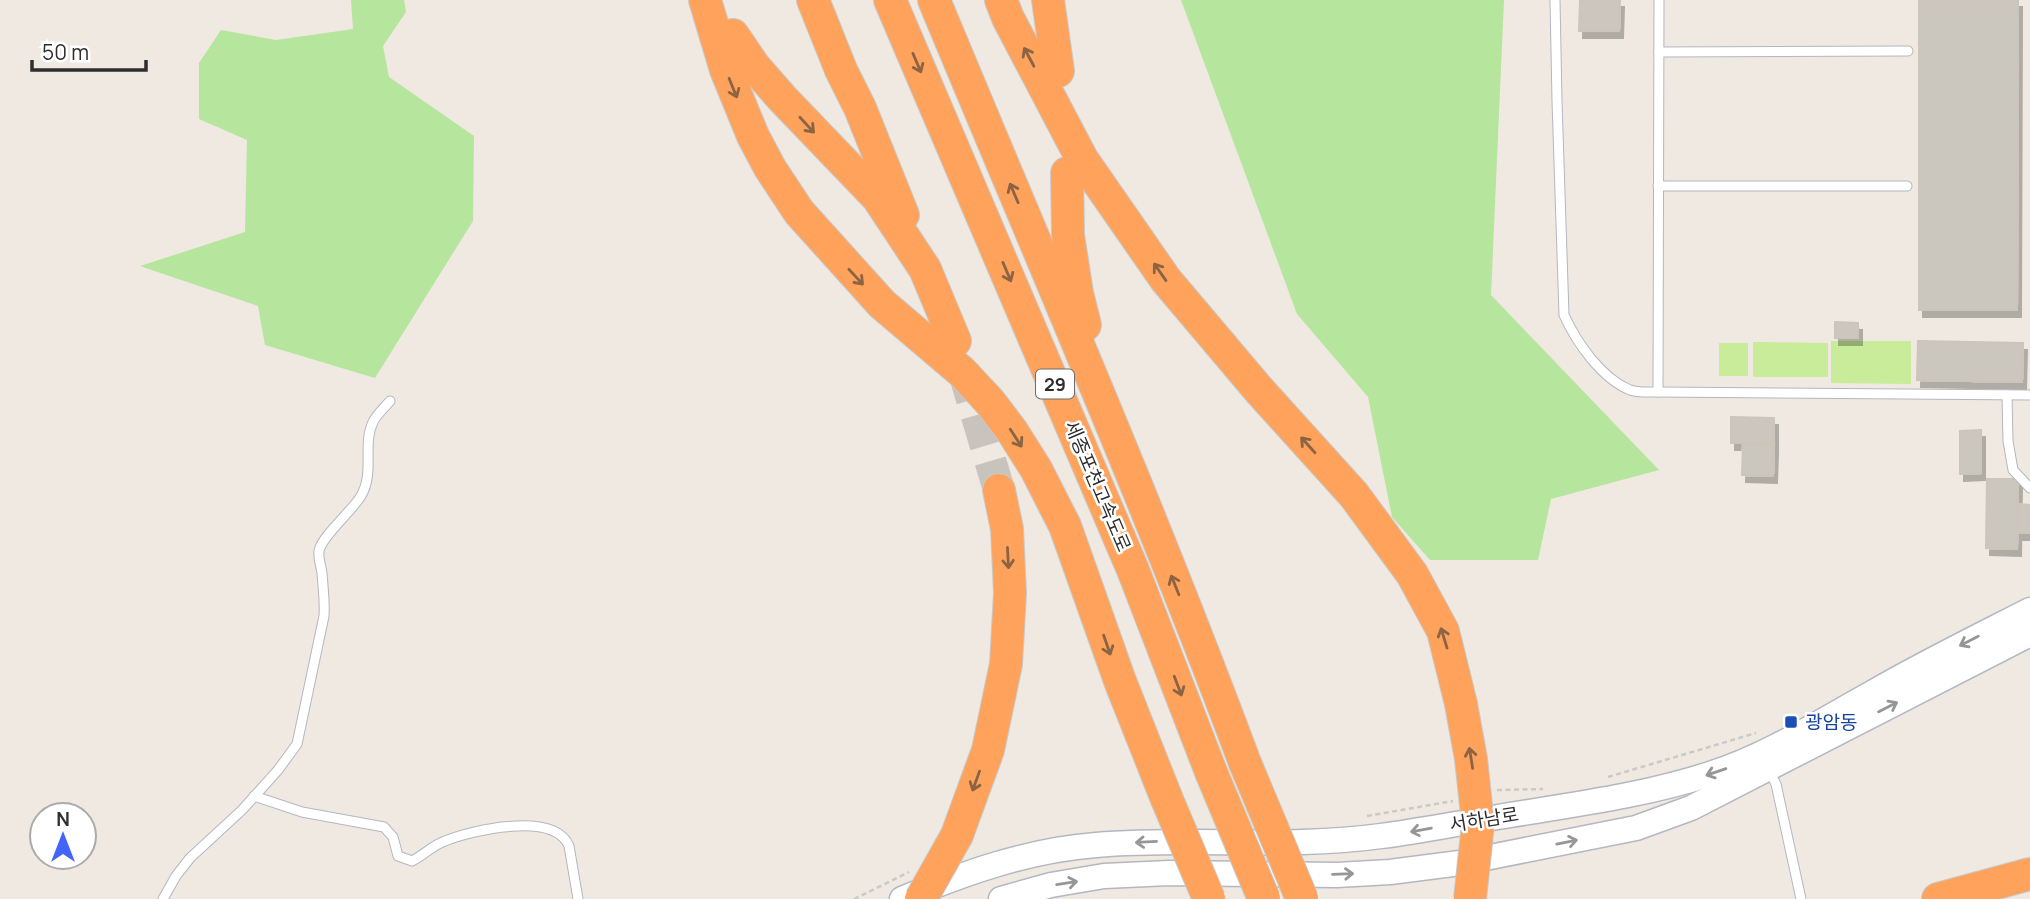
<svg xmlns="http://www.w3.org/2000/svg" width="2030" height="899" font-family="Manrope,'Noto Sans KR',sans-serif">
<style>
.green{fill:#b6e59e}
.pitch{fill:#c9ec9a}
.building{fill:#cbc7bf;stroke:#cbc5ba;stroke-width:2;filter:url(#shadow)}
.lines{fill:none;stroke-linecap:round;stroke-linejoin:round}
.motorway-tunnel{stroke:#c8c4bd;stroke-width:32;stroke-dasharray:32 16;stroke-linecap:butt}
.service-casing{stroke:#b4b7c1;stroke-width:11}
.secondary-casing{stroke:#b4b7c1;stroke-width:27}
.motorway-casing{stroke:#c9c9c9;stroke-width:34}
.path{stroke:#c9c9c9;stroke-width:2.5;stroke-dasharray:5 3.5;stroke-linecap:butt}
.service{stroke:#fff;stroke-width:9}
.secondary{stroke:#fff;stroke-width:24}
.motorway{stroke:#ffa35c;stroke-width:32}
.motorway-bridge-casing{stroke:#c9c9c9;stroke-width:34;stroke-linecap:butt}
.motorway-bridge{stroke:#ffa35c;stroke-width:32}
.oneway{stroke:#8c6343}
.oneway2{stroke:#969696}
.transit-dot{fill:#1a4fb4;stroke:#fff;stroke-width:2.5}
.labels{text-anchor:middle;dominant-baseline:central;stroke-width:5;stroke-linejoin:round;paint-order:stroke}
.shield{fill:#fff;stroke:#6d6d6d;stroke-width:2}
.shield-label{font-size:18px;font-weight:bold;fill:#2e2e2e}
.street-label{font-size:19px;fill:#2e2e2e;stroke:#fff}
.transit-label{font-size:19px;fill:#164399;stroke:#fff;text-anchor:start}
</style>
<defs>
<filter id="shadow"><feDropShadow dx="4" dy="7" stdDeviation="0" flood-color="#0004"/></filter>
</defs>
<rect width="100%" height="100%" fill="#efe9e1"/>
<g class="green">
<path d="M351 0H404L406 12 383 46 389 77 474 136 473 221 375 378 265 345 258 306 140 266 245 232 247 140 199 119V63L221 30 276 40 353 29Z"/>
<path d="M1181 0H1504L1491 295 1659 470 1551 499 1538 560H1430L1392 517 1368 397 1297 314Z"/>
</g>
<g class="pitch">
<path d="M1831 341H1911V384L1831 383Z"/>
<path d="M1753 342 1828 343V377H1753Z"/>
<rect x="1719" y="343" width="29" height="33"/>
</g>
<g class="building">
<path d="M1580 0H1620L1619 31H1579Z"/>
<path d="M1919 0H2018L2017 310H1919Z"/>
<path d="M1835 322 1858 323V338H1835Z"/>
<path d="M1918 341 2023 343 2022 382 1917 380Z"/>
<path d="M1731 417 1774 418V443H1731Z"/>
<path d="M1981 430V473L1960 474V431Z"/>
<path d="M1743 444 1774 445 1773 476 1742 475Z"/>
<path d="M1987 479H2018L2017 549 1986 548Z"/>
<path d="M2018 504 2030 505V533H2017Z"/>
</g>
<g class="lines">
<path class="motorway-tunnel" d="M963 369 999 490"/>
<defs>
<g id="service">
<path d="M1555 0 1557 101 1564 315C1577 343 1601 378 1630 390 1638 393 1649 392 1658 392L2030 395"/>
<path d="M1659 52 1908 51"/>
<path d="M1658 186H1907"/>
<path d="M1658 392 1659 0"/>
<path d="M2007 395 2008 441 2013 470 2030 488"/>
<path d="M1768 769 1776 784 1801 899"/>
<path d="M254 796 302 812 384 827 393 837 398 856 412 861C424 855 433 845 445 841 473 830 554 811 569 846L578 899"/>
<path d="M163 899 176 876 190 858 242 810 278 770 297 744 324 616C325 601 323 588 322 573 321 566 318 558 319 551 321 537 352 511 361 496 375 472 362 445 373 422 377 414 385 407 390 401"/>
</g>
<g id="secondary">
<path d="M902 899C964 873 1029 850 1096 845 1191 837 1287 849 1381 836 1420 831 1459 823 1498 817 1570 805 1644 796 1713 773 1769 755 1821 721 1872 693 1924 663 1977 637 2030 610"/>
<path d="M1001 899 1051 885 1104 876 1169 873 1337 875 1390 872 1460 863 1636 828 1691 808 2030 634"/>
</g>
<g id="motorway">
<path d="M705 0 726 70 753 136 770 168 799 212 882 304 962 372 990 402 1012 431 1036 469 1065 526 1120 681 1166 797"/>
<path d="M813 0 841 70 860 108 903 215"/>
<path d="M890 0 1133 570 1211 772"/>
<path d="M934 0C1039 253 1149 505 1245 763"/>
<path d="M1001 0 1008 18 1082 159 1166 280 1259 390 1354 495 1412 574 1443 631 1461 704"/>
<path d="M1048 0 1058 71"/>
<path d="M733 35 754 66 782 98 878 198 925 269 955 341"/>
<path d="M1067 173 1068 235 1077 293 1085 325"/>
<path d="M957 835 988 750 1006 664 1010 593 1007 529 999 490"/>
<path d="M1938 899 2030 874"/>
</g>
</defs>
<use href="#service" class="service-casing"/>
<use href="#secondary" class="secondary-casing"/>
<use href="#motorway" class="motorway-casing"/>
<g class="path">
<path d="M1608 777 1756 733"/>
<path d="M1497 790 1543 789"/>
<path d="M1367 816 1453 801"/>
<path d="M854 899 909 872"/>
</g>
<use href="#service" class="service"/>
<use href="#secondary" class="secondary"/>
<use href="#motorway" class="motorway"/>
<defs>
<g id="motorway-bridge">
<path d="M1461 704 1471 759 1478 824 1470 899"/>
<path d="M1245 763 1302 899"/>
<path d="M1211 772 1264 899"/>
<path d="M1166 797 1209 899"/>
<path d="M921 899 957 835"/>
</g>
</defs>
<use href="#motorway-bridge" class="motorway-bridge-casing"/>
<use href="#motorway-bridge" class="motorway-bridge"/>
</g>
<defs><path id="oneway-shaft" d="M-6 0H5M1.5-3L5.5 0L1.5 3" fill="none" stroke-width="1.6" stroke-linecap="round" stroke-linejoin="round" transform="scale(1.75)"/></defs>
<g class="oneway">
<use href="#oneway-shaft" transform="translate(1029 57) rotate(-118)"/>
<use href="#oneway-shaft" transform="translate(917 63) rotate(67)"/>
<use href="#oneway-shaft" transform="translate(733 88) rotate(68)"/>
<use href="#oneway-shaft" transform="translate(807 125) rotate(47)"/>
<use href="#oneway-shaft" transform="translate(1014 193) rotate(-113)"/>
<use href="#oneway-shaft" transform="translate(1007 272) rotate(67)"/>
<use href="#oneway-shaft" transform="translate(1160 272) rotate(-125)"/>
<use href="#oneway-shaft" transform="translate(856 277) rotate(47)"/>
<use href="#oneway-shaft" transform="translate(1016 438) rotate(57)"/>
<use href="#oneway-shaft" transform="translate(1308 445) rotate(-132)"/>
<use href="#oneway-shaft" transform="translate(1008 558) rotate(87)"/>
<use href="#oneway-shaft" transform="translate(1175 585) rotate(-112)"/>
<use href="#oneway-shaft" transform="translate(1444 638) rotate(-107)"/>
<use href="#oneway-shaft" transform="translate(1107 645) rotate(71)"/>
<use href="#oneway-shaft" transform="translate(1178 686) rotate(69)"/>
<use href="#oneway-shaft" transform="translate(1471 758) rotate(-99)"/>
<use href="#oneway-shaft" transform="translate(976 781) rotate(110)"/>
</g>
<g class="oneway2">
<use href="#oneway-shaft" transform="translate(1969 641) rotate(153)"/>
<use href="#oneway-shaft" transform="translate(1888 707) rotate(-27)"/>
<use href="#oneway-shaft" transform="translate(1716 772) rotate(161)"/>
<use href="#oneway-shaft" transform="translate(1421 830) rotate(170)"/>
<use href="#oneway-shaft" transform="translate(1146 842) rotate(177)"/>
<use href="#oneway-shaft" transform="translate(1567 842) rotate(-11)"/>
<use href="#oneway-shaft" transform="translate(1343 874) rotate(-2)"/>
<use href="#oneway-shaft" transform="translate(1067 883) rotate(-9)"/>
</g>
<rect class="transit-dot" x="1784" y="715" width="14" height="14" rx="3.5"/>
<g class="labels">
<rect class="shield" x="1036" y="369.5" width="38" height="29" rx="5"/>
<g class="shield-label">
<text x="1055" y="384">29</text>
</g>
<g class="street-label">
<text transform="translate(1098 486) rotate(67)">세종포천고속도로</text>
<text transform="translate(1484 819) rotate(-9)">서하남로</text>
</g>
<g class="transit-label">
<text x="1805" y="722">광암동</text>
</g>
</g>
<g transform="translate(63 836)"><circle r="33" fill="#ffffff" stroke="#ababab" stroke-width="2"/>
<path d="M0-5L12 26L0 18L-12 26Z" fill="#4264fb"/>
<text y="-10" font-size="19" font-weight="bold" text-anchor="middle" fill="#2e2e2e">N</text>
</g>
<path d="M32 60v10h114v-10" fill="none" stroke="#2e2e2e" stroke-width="3.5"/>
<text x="42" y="60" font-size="21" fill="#2e2e2e" stroke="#ffffff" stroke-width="5" paint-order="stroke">50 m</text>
</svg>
